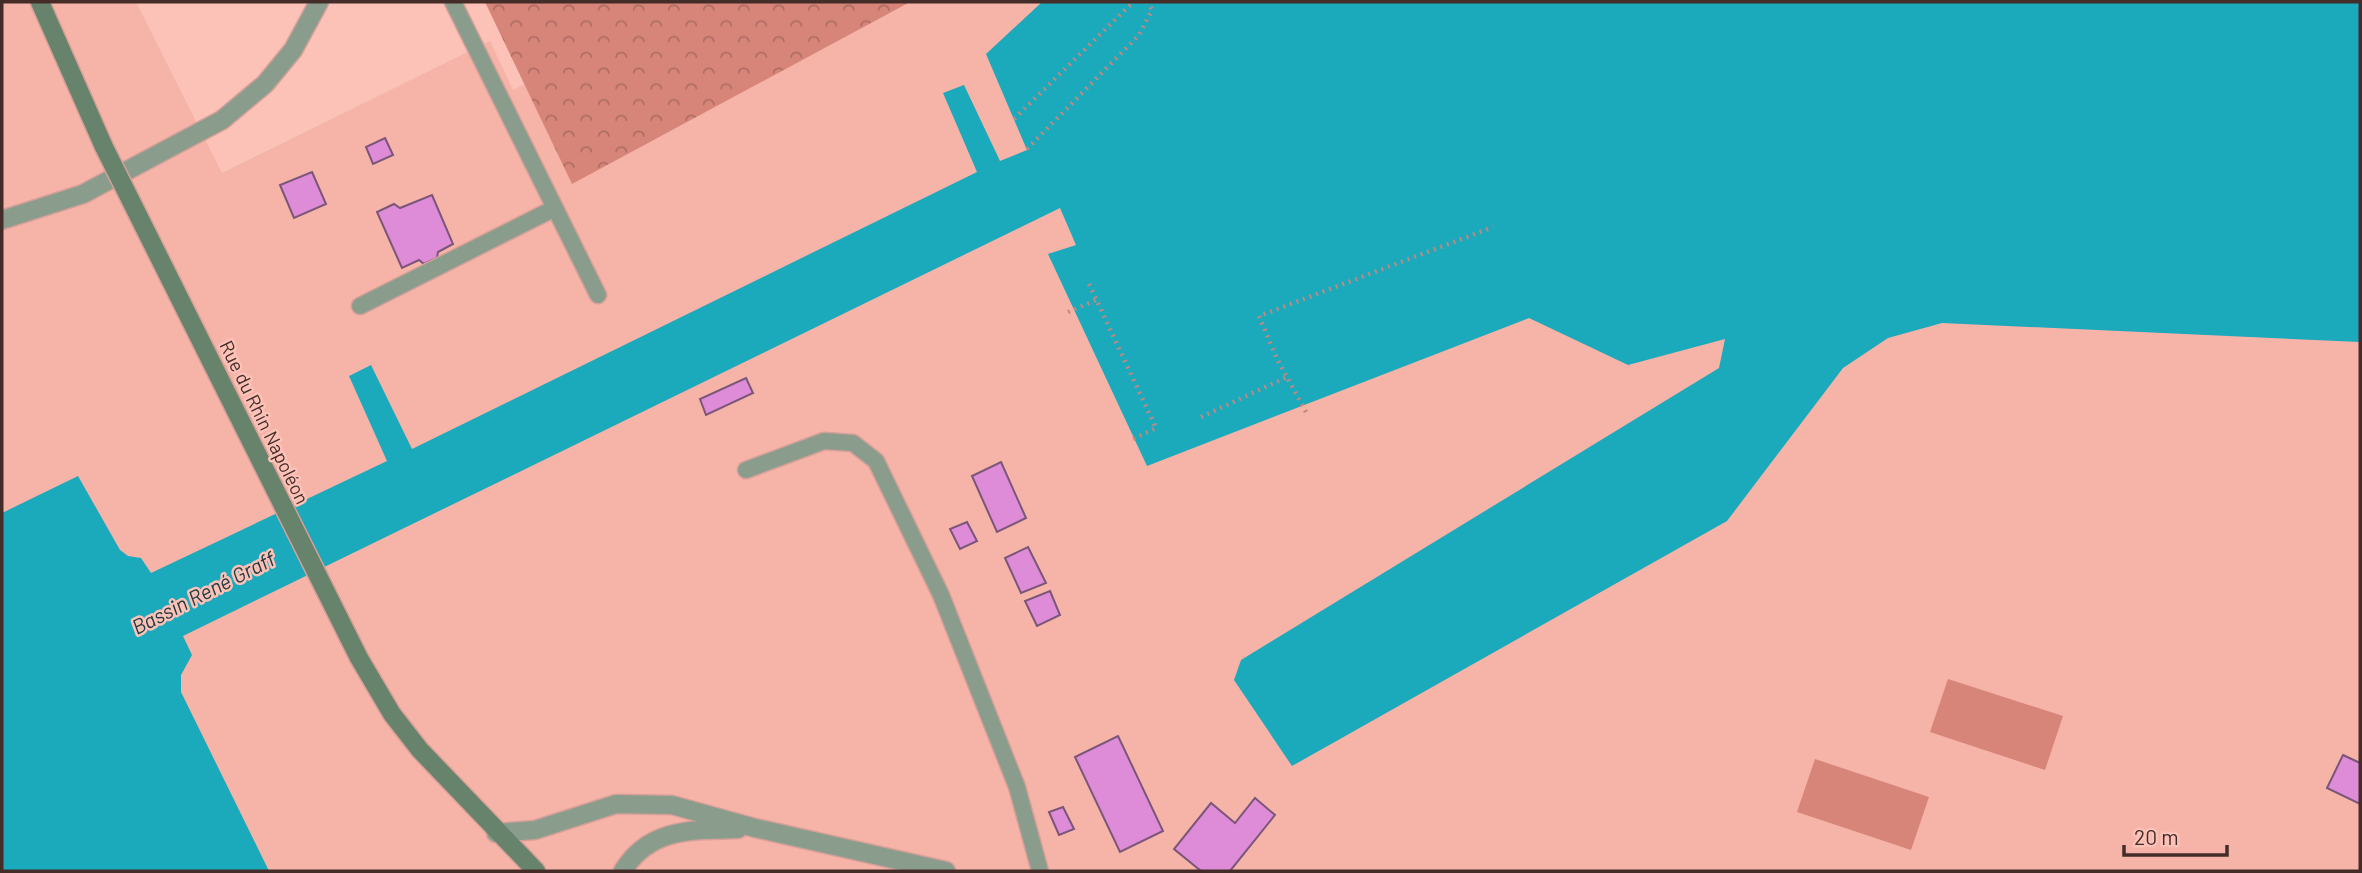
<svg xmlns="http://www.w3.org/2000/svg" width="2362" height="873" font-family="Barlow,sans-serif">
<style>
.built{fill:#f6b3a8}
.grass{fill:#d78579}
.forest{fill:url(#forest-crowns)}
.water{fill:#1ba9bc}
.building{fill:#df8cd8;stroke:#7b5678;stroke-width:2}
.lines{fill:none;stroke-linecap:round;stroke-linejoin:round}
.lane-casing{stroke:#d4a098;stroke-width:19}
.street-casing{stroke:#d4a098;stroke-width:21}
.secondary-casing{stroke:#d4a098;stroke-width:21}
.path{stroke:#b98b83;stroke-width:4.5;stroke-dasharray:2 5;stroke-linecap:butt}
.lane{stroke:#8a9d8d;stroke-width:16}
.street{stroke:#8a9d8d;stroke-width:18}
.secondary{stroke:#67836c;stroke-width:18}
.secondary-bridge-casing{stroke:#d4a098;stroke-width:21;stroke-linecap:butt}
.secondary-bridge{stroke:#67836c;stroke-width:18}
.labels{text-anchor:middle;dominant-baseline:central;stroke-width:5;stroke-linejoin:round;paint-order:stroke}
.street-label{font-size:19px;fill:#442d29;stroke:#fcc1b7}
.water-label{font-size:21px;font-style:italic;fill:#223d42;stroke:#fcc1b7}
</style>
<defs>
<pattern id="forest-crowns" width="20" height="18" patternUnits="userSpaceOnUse" patternTransform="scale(1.75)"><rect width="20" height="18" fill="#d78579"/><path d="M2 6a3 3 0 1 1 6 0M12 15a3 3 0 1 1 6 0" fill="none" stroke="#b06d63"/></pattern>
</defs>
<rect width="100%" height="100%" fill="#fcc1b7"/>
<path class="built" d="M2 2H136L222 173 490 41 513 90 694 2H2360V871H2Z"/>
<g class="grass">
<path d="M1948 679 2063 716 2045 770 1930 732Z"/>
<path d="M1815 759 1929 797 1911 850 1797 812Z"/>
</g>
<path class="forest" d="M485 2H910L572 184Z"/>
<path class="water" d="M1042 2H2360V342L1942 323 1888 338 1843 368 1727 521 1292 766 1234 680 1241 660 1719 368 1725 339 1628 365 1529 318 1147 466 1048 254 1076 245 1060 208 183 636 192 655 181 675V692L269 871H2V513L78 476 120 550 128 556 141 558 151 573 387 461 349 376 371 365 412 449 977 172 943 93 964 85 1000 161 1027 150 986 54Z"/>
<g class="building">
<path d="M385 138 393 155 373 164 366 147Z"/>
<path d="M312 172 326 204 294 218 280 185Z"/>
<path d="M432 195 453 244 438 252 437 258 430 261 424 264 419 260 402 268 377 212 394 204 400 208Z"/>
<path d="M746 378 753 393 706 415 700 399Z"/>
<path d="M1001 462 1026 518 997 532 972 476Z"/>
<path d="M967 522 977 541 960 549 950 529Z"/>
<path d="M1028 547 1046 583 1021 593 1005 558Z"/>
<path d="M1050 591 1060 615 1037 626 1025 601Z"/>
<path d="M1118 736 1163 831 1120 852 1075 757Z"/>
<path d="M2343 755 2360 763V804L2327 788Z"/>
<path d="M1255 798 1275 815 1230 871H1201L1174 849 1211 803 1235 823Z"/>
<path d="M1063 807 1074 829 1059 835 1049 812Z"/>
</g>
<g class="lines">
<defs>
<g id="lane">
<path d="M453 2 598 295"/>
<path d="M360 306 555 208"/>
<path d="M746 470 824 441 853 443 876 461 941 595 1017 787 1040 871"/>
</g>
<g id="street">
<path d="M2 220 83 194 222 120 265 84 293 50 319 2"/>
<path d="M496 833 535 830 616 804 672 805 755 828 946 871"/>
<path d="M623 871C649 828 692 830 738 829"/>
</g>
<g id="secondary">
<path d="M40 2 104 147"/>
<path d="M130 199 359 658 392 714 420 750 536 871"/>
</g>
</defs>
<use href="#lane" class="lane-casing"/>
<use href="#street" class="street-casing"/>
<use href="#secondary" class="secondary-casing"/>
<g class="path">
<path d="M1014 119 1133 2"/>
<path d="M1027 149 1139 35 1152 10 1148 2"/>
<path d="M1089 284 1156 428 1129 441"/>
<path d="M1068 312 1096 300"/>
<path d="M1306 412 1277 359 1259 316 1493 227"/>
<path d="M1201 417 1287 377"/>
</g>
<use href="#lane" class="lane"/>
<use href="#street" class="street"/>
<use href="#secondary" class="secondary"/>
<defs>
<path id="secondary-bridge" d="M104 147 130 199"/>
</defs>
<use href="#secondary-bridge" class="secondary-bridge-casing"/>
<use href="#secondary-bridge" class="secondary-bridge"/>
</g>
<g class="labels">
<g class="street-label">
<text transform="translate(265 422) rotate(64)">Rue du Rhin Napoléon</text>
</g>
<g class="water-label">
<text transform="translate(203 592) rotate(-27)">Bassin René Graff</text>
</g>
</g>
<rect width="2362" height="873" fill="none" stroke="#442d29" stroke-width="7"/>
<path d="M2124 845v10h103v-10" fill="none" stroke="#442d29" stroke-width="3.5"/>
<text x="2134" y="845" font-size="21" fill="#442d29" stroke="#fcc1b7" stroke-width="5" paint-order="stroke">20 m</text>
</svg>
